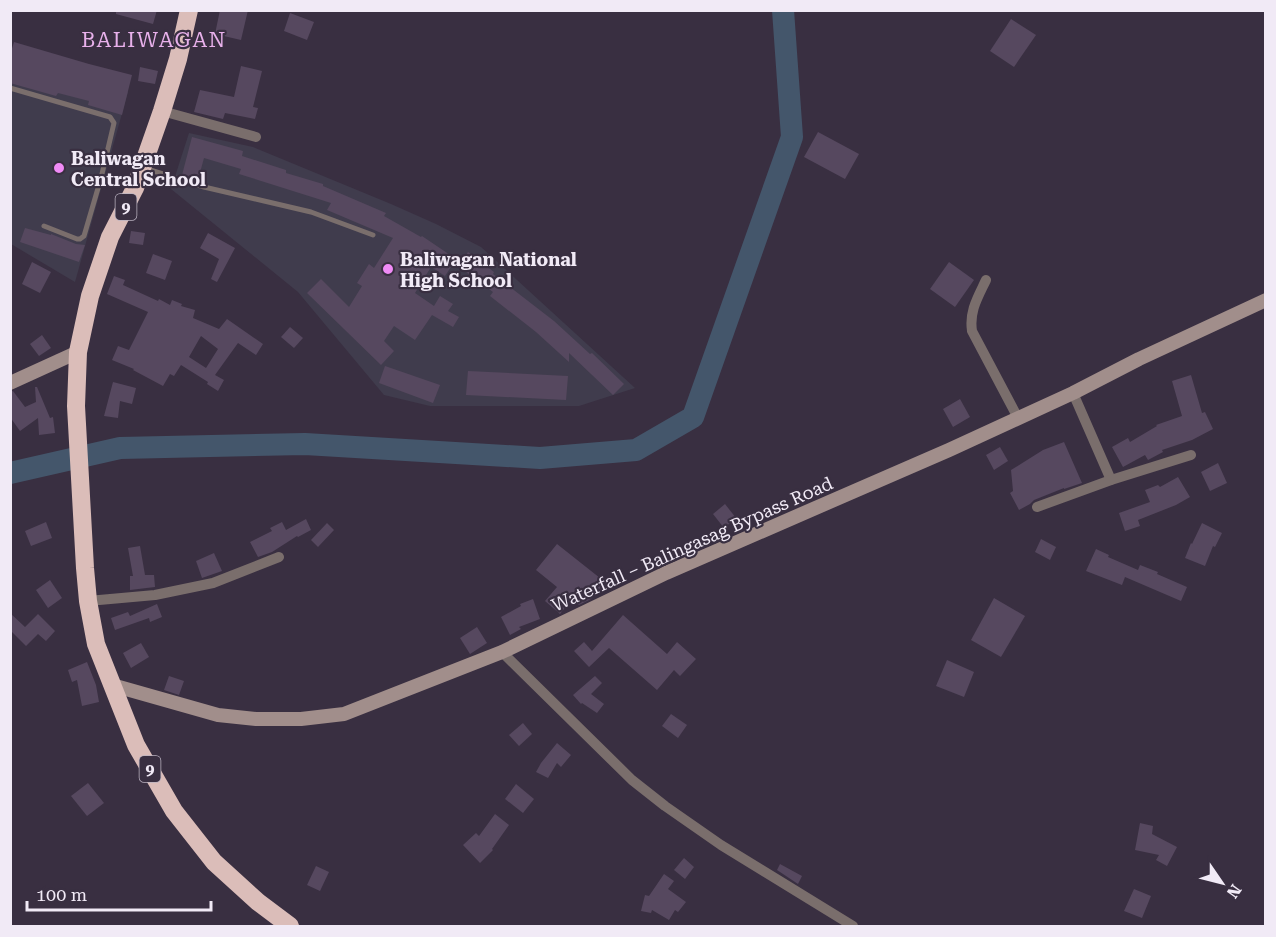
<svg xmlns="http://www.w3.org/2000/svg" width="1276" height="937" font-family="'Roboto Serif',serif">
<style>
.education{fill:#403c4d}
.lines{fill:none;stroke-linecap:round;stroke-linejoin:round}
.river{stroke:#44566b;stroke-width:22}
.building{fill:#56485f;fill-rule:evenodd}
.lane{stroke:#7a6e6c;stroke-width:5}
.street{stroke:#7a6e6c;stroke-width:10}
.secondary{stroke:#a18e8b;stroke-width:14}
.highway{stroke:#dbbdb9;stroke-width:18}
.poi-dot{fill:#f08bf6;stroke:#392f41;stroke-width:2}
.labels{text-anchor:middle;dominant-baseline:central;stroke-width:4.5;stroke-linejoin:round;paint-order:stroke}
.shield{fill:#392f41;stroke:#bab2c0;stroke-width:1.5}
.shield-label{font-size:16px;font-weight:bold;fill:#f1eaf6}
.poi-label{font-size:18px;font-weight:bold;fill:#f1eaf6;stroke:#392f41;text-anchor:start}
.street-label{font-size:18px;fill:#f1eaf6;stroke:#392f41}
.quarter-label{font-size:21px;letter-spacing:1.5px;fill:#e8b1eb;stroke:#392f41}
</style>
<rect width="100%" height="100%" fill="#392f41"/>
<g class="education">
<path d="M11 60 128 92 75 282 11 244Z"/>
<path d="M189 133 253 147 391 204 436 224 481 247 635 388 579 406H430L384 395 298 292 171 189Z"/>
</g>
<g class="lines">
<path class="river" d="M10 473 120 448 305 444 540 458 636 450 693 417 792 137 783 10"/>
</g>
<g class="building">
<path d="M116 10H157L153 24 116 14Z"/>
<path d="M220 10H248L241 40 215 34Z"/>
<path d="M290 13 314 22 307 40 284 31Z"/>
<path d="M1011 19 1036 35 1014 67 990 51Z"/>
<path d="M14 42 89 64 132 75 122 115 88 105 89 101 58 93 56 96 10 83V55Z"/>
<path d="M241 66 262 71 253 107 258 108 255 119 225 113 223 119 194 112 200 90 234 97Z"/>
<path d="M140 67 158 71 155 84 138 81Z"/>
<path d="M818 132 859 154 845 179 804 157Z"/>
<path d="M192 137 243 151 242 156 286 170V173L323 184V186L386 213 384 216 421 237 422 236 456 259 445 276 431 267 415 293 434 306 440 296 453 304 448 311 459 317 453 327 432 315 415 340 394 326 384 341 394 351 381 365 307 293 321 279 349 307 362 286 357 283 369 264 374 268 393 238 327 210 331 203 239 174 241 169 204 158 198 180 182 175Z"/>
<path d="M25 228 51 235V234L76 244 85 245 79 262 20 242Z"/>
<path d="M131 231 145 233 143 245 129 243Z"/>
<path d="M208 233 235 248 217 282 211 279 219 259 200 248Z"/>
<path d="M468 252 494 272 493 274 554 321 590 354 592 353 624 384 613 395 569 353V362L536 332 490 296 493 292 458 266Z"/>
<path d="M153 254 172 261 165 280 146 273Z"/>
<path d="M32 262 51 272 40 293 22 284Z"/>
<path d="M949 262 974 280 955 307 930 289Z"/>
<path d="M114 276 125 280 123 285 158 301 159 299 170 305 172 300 182 304 181 306 195 310 193 318 219 329 227 319 263 344 256 355 238 343 215 375 224 380 218 391 207 384 208 382 181 365 174 376 170 374 163 386 133 370 134 369 112 360 118 346 129 350 148 312 107 294ZM201 336 218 349 206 368 189 357Z"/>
<path d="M290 327 303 338 294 348 281 337Z"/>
<path d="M42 335 51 348 39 356 30 344Z"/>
<path d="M385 366 440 385 433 403 379 383Z"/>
<path d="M468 371 568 376 566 400 466 395Z"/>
<path d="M1191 375 1202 413 1205 412 1213 429 1192 440 1162 450 1163 452 1148 460 1145 455 1123 467 1112 447 1128 438 1130 442 1157 426 1156 425 1182 416 1172 381Z"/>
<path d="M113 382 136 388 132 404 120 401 118 418 104 416Z"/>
<path d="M35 387H37L50 418 53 417 55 433 39 435 38 418 20 431 10 417V392L13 391 25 407 36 402Z"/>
<path d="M960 399 970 417 953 427 943 409Z"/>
<path d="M1064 442 1082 483 1064 489V488L1034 500 1030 504 1019 510 1010 493 1013 491 1011 470 1043 450Z"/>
<path d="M1000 447 1008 461 994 470 986 455Z"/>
<path d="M1218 463 1227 483 1210 491 1201 472Z"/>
<path d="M1178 477 1190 497 1176 505 1138 520 1140 526 1125 531 1119 513 1150 502 1145 490 1158 485 1160 487Z"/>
<path d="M725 504 736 518 724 528 713 514Z"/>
<path d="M306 519 311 530 298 537 297 536 272 552 258 557 250 542 272 531 270 528 282 522 286 530Z"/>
<path d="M46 522 52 538 31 546 25 531Z"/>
<path d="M327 523 334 530 318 547 311 540Z"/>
<path d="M1202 523 1222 533 1215 547 1213 546 1205 566 1185 558 1191 543 1192 544Z"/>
<path d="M1041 539 1056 547 1050 560 1035 552Z"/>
<path d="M557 544 605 582 591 599 579 605 572 599 560 614 545 601 557 587 536 570Z"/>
<path d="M140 546 145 575H154L155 587 130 590V576H133L128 548Z"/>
<path d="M1096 549 1109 555 1108 557 1138 570 1140 565 1158 572 1157 574 1187 587 1181 601 1125 577 1122 585 1086 571Z"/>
<path d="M214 553 222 571 202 578 196 561Z"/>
<path d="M50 580 62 598 48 608 36 590Z"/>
<path d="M994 598 1025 616 1001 657 971 640Z"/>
<path d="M533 599 540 619 519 627 521 629 510 635 501 617 521 606 520 604Z"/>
<path d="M157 604 162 617 150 622 149 618 115 630 111 618 128 612 130 616Z"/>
<path d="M10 613 25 627 38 614 55 631 46 641 38 634 26 646 10 630Z"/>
<path d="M623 615 667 654 677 642 696 659 680 676 674 670 657 690 609 648 589 667 574 651 584 642 592 651Z"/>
<path d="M477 627 487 643 470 654 460 638Z"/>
<path d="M141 643 149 657 131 668 123 653Z"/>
<path d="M947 660 974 672 964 697 936 686Z"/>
<path d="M87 662 96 685 99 702 82 706 77 680 72 682 68 670Z"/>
<path d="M169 676 184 681 179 695 164 690Z"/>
<path d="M595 676 602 683 591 694 604 704 597 713 582 703 581 704 573 695Z"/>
<path d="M671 714 687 725 678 738 662 726Z"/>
<path d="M523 723 532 734 519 746 509 735Z"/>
<path d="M557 743 571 755 561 767 557 763 548 778 536 772 541 763Z"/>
<path d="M88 783 104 803 87 816 71 796Z"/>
<path d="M516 784 534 799 523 813 505 799Z"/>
<path d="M495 814 509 825 492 849 493 850 480 863 463 845 476 833 479 836Z"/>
<path d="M1140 823 1153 826 1152 834 1177 847 1167 866 1156 860 1159 855 1135 850Z"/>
<path d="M684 858 694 867 685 879 674 870Z"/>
<path d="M780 864 802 876 798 884 777 870Z"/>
<path d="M316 866 329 872 320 891 307 885Z"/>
<path d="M664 874 674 881 668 889 686 902 678 912 675 910 669 920 652 910 651 913 641 911 645 895 649 896Z"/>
<path d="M1134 889 1151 896 1142 918 1124 911Z"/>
</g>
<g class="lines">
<g class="lane">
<path d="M10 88 110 117 114 123 101 178 84 236 80 239H77L44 226"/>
<path d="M144 168 204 187 311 212 373 235"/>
<path d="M101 178 131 187"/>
</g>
<g class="street">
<path d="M162 111 256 137"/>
<path d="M986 280C978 297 969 311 972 331L1018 418"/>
<path d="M1073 393 1111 480"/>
<path d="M1037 507 1111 480 1191 455"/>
<path d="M88 601 155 595 213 583 279 557"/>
<path d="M502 652 632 780 665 806 721 845 853 926"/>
</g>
<g class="secondary">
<path d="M10 383 78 352"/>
<path d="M112 685 218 715 256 719H301L344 714 502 652 666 573 949 450 1073 393 1139 359 1266 300"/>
</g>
<path class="highway" d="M189 10 178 59 162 111 135 188 110 237 90 296 78 352 76 406 85 568 88 601 96 644 136 745 174 811 214 862 258 902 290 926"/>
</g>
<g class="poi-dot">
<circle cx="59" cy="168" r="6"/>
<circle cx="388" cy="269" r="6"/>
</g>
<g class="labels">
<g class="shield">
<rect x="115.5" y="194" width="21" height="26" rx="4.5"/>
<rect x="139.5" y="756" width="21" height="26" rx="4.5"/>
</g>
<g class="shield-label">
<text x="126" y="207">9</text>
<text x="150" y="769">9</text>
</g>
<g class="poi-label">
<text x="71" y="158">Baliwagan<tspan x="71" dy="21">Central School</tspan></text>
<text x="400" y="259">Baliwagan National<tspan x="400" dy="21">High School</tspan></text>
</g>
<g class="street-label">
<text transform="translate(692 544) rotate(-24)">Waterfall ‒ Balingasag Bypass Road</text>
</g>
<g class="quarter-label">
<text x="154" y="40">BALIWAGAN</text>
</g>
</g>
<rect width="1276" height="937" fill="none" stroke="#f1eaf6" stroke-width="24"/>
<g transform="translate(1222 883) rotate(125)" stroke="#392f41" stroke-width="4.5" paint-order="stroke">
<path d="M0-4.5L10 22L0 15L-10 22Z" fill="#f1eaf6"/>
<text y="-9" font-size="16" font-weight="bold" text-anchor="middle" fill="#f1eaf6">N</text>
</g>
<path d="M27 901v9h184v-9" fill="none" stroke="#f1eaf6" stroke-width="3"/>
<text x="36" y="901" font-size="18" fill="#f1eaf6" stroke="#392f41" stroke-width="4.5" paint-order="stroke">100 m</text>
</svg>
